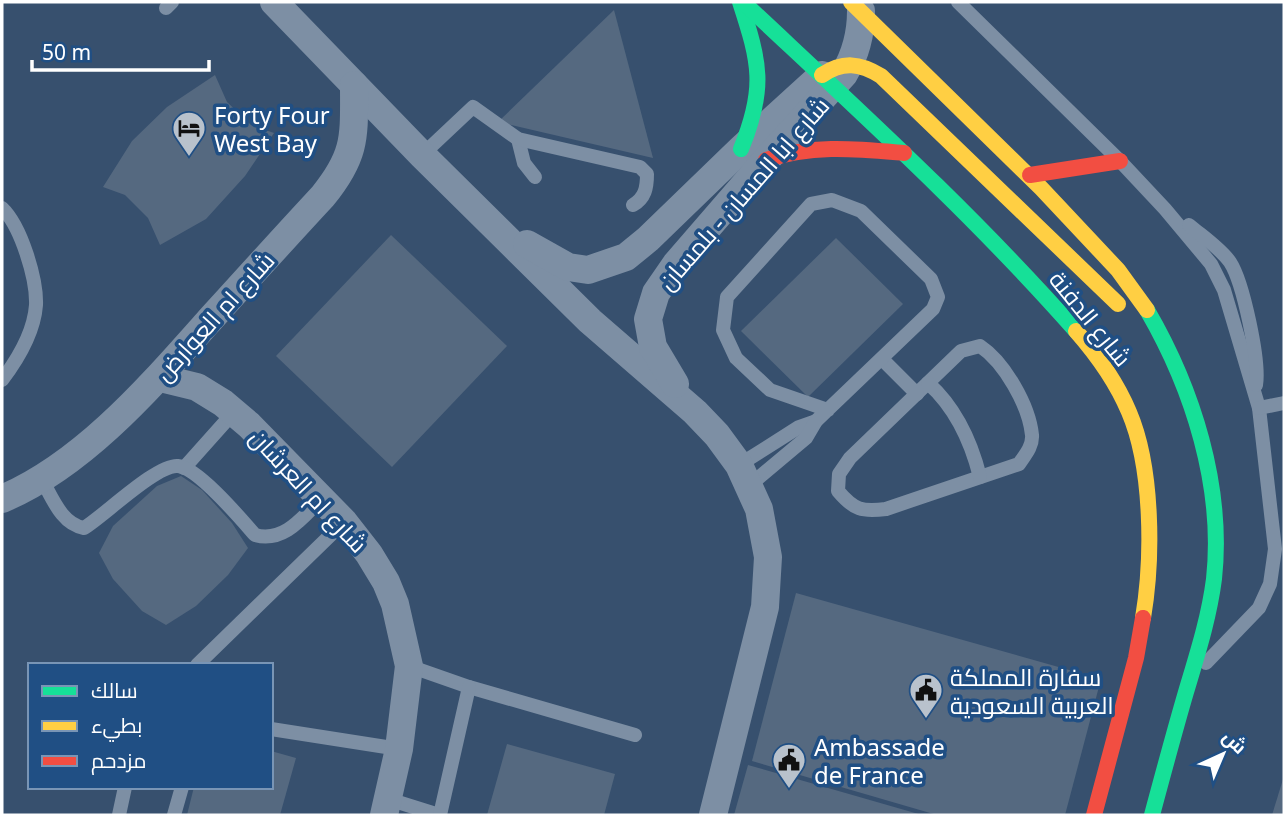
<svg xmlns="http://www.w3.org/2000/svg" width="1286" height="817" font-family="'Noto Sans',Cairo,sans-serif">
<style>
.building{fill:#556980}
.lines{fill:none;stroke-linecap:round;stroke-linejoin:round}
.lane{stroke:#7d8fa4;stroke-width:14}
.street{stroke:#7d8fa4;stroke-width:28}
.fast{stroke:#16e098;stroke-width:16}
.slow{stroke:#ffcf43;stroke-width:16}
.jam{stroke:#f24e42;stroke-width:16}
.labels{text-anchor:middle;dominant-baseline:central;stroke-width:7;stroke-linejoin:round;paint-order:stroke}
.poi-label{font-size:24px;fill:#fff;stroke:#204f84;text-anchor:start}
.street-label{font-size:24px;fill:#fff;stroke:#204f84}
</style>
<rect width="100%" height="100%" fill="#37506e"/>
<g class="building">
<path d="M614 10 653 158 498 122Z"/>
<path d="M215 75 227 102 251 125 274 133 245 176 206 219 160 245 148 218 125 195 103 187 132 141 167 107Z"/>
<path d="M391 235 507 346 392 467 276 356Z"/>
<path d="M836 238 903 304 808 397 741 331Z"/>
<path d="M181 476 202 490 232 523 248 548 228 575 196 606 166 625 142 611 113 579 99 553 113 526 157 486Z"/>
<path d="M796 593 1101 679 1065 815H937L752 761Z"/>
<path d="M507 744 615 774 604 815H487Z"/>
<path d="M271 751 296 758 280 815H187L194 787H271Z"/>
<path d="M748 765 922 815H734Z"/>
<path d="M1284 777V815H1272L1284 776Z"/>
</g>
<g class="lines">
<g class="lane">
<path d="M958 2 1120 161 1165 209 1211 264 1224 290 1259 408 1275 549 1270 584 1259 608 1206 663"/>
<path d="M166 8 172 2"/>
<path d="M518 139 524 163 535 177"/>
<path d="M422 155 473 107 518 139 640 167 647 174C647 188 645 198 633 205"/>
<path d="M2 208C21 226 37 279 36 305 34 332 18 359 2 380"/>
<path d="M1189 225C1202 236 1220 248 1230 262 1243 282 1260 361 1256 385"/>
<path d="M980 346C1004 362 1029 405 1032 435 1033 446 1025 455 1019 464L886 509C862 512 854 510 838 491L839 474 850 458 961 351Z"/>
<path d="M882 359 917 394"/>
<path d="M928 383C956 408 971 441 980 477"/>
<path d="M1259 408 1284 403"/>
<path d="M739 465 799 427 816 421"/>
<path d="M184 468 234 412"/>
<path d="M41 478C52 497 61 524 84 528 105 515 157 464 178 466 198 468 241 519 255 535 284 543 303 517 321 499"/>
<path d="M750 485 806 438 816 421 933 309 938 297 931 279 861 211 832 200 811 204 727 297 723 330 736 358 770 390 828 410"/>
<path d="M197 665 344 522"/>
<path d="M409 666 469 687 635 735"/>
<path d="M271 729 399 749"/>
<path d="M388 799 439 815"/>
<path d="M119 815 125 787"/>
<path d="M174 815 182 787"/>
<path d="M440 815 469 687"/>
</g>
<g class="street">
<path d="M274 2 422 155 590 321 695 412 717 435 739 465 759 509 768 557 765 607 713 815"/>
<path d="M527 244 568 267 588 270 626 257 648 239 741 149 822 75"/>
<path d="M160 378 197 387 223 403 249 425 344 522 369 554 386 582 395 604 409 666 399 749 384 815"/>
<path d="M675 384 653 347 648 319 656 293 676 264 766 160 844 74C856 54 861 35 861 11"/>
<path d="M2 499C83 465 150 387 207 323 246 280 284 238 323 196 357 154 354 136 354 85"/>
</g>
<g class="fast">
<path d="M740 2C760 63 766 88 741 149"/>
<path d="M743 2C857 109 973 214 1076 331"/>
<path d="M1147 310C1193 389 1224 487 1214 579 1209 618 1197 655 1186 692 1174 733 1163 774 1152 815"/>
</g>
<g class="slow">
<path d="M851 2 1041 188 1118 270 1147 310"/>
<path d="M822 75C843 61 860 63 881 76L1118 304"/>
<path d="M1076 331C1098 356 1116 381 1129 412 1153 468 1153 559 1143 618"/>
</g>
<g class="jam">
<path d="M766 160C812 144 857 149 904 153"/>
<path d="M1030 175 1120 161"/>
<path d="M1094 815 1136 658 1143 618"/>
</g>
</g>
<defs>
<symbol id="hotel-pin" viewBox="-11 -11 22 30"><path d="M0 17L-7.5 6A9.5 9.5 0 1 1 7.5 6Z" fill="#b9c2cc" stroke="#204f84"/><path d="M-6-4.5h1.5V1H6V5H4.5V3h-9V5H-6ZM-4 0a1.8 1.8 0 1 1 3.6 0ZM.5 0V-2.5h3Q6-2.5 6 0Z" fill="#111"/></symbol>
<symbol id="civic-pin" viewBox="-11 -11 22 30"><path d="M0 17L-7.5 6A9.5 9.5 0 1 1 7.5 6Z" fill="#b9c2cc" stroke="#204f84"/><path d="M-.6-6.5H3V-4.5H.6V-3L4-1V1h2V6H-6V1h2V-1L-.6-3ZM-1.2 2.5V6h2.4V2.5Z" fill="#111"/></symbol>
</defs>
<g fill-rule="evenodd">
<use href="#hotel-pin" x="170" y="109" width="38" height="52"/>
<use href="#civic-pin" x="907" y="671" width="38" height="52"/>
<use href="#civic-pin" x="770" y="741" width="38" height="52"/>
</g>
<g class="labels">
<g class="poi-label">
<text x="214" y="114">Forty Four<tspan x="214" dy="28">West Bay</tspan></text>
<text x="950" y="676">سفارة المملكة<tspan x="950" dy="28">العربية السعودية</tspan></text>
<text x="814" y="746">Ambassade<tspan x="814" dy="28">de France</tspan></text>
</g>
<g class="street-label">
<text transform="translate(743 193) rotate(-49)">شارع ابا المسان - بلمسان</text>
<text transform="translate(214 316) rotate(-48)">شارع ام العوارض</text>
<text transform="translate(1091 318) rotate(51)">شارع الدفنة</text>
<text transform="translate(309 490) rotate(47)">شارع ام العرشان</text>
</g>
</g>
<rect width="1286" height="817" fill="none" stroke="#ffffff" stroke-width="7"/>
<rect x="28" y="663" width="245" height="126" fill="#204f84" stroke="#7995b5" stroke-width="2"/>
<rect x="42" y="686" width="35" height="10" fill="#16e098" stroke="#7995b5" stroke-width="2"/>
<text x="91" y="698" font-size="21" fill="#ffffff">سالك</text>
<rect x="42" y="721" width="35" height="10" fill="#ffcf43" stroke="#7995b5" stroke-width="2"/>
<text x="91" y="733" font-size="21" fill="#ffffff">بطيء</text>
<rect x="42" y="756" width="35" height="10" fill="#f24e42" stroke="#7995b5" stroke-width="2"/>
<text x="91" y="768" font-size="21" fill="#ffffff">مزدحم</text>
<g transform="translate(1223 754) rotate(44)" stroke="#204f84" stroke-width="5" paint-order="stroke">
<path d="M0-5L12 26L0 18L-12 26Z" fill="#ffffff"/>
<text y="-10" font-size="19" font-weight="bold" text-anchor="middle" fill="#ffffff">ش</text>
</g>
<path d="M32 60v10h177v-10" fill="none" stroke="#ffffff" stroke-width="3.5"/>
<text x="42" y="60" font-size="21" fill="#ffffff" stroke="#204f84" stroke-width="5" paint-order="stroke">50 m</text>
</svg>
